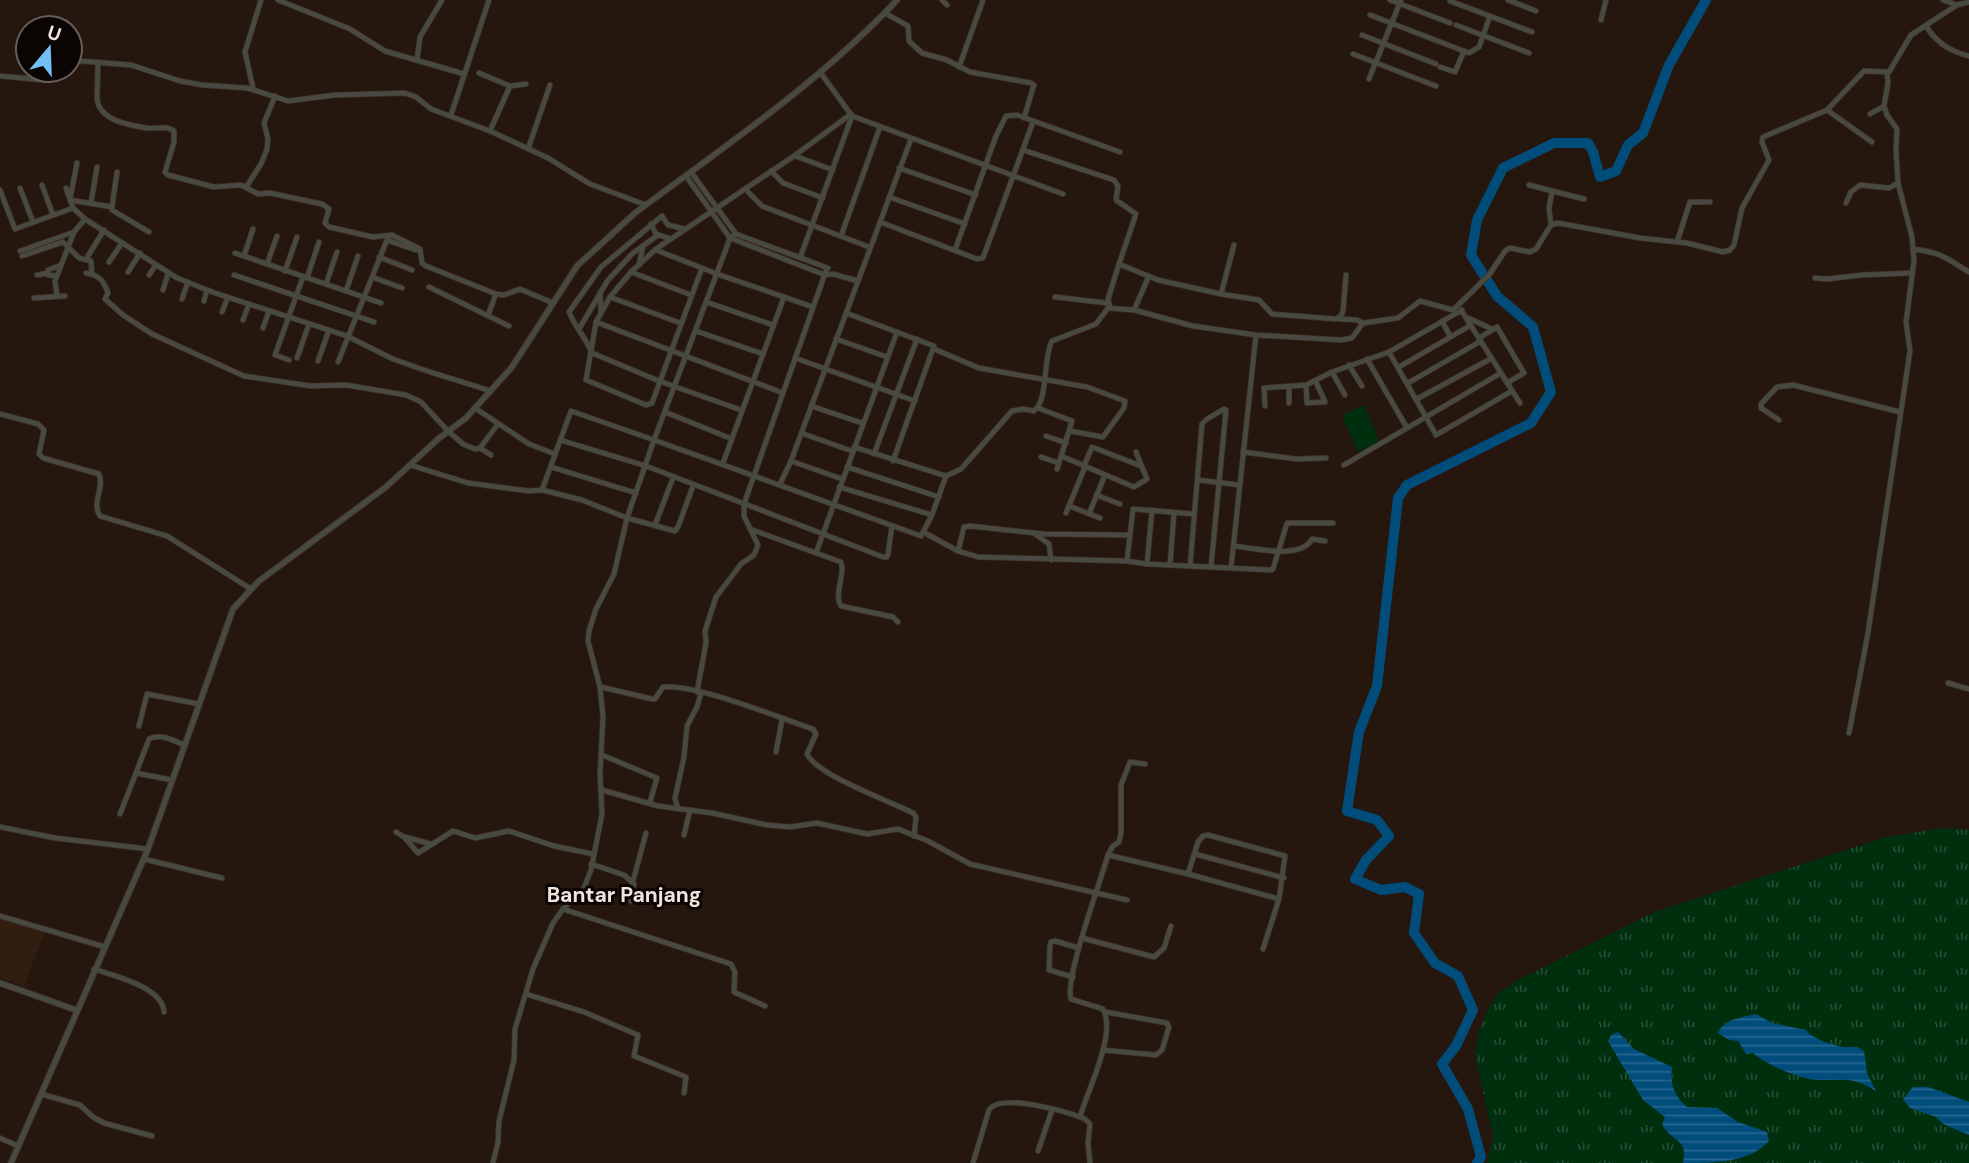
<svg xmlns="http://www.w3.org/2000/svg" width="1969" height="1163" font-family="'DM Sans',sans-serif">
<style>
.built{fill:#321d11}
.grass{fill:url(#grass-tufts)}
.pitch{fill:#002f0e}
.water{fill:url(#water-rules)}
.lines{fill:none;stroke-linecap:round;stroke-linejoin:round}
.river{stroke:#004d7c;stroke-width:10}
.minor-casing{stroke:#42342b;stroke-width:6}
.tertiary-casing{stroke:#42342b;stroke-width:7}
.minor{stroke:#484a42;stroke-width:4.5}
.tertiary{stroke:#484a42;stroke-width:5}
.labels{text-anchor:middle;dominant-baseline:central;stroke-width:6;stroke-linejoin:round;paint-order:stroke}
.quarter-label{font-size:21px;font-weight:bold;fill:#f0e4de;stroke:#0a0503}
</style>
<defs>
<pattern id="grass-tufts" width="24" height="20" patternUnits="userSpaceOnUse" patternTransform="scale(1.75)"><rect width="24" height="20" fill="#002f0e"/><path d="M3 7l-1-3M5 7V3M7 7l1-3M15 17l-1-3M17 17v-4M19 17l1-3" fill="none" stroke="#264d31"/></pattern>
<pattern id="water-rules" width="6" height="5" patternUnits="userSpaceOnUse" patternTransform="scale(1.75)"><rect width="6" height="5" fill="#004d7c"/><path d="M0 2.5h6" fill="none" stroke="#26668e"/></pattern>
</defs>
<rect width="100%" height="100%" fill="#26170e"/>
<path class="built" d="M0 920 45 931 24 986 0 978Z"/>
<path class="grass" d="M1943 828 1969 830V1163H1487L1493 1136 1475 1056 1479 1031 1487 1011 1498 993 1518 980 1657 911 1886 837Z"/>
<path class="pitch" d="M1364 405 1380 443 1358 452 1342 415Z"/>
<g class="water">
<path d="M1756 1014 1772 1023 1806 1030 1811 1035 1824 1042 1842 1047H1857L1864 1051 1867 1073 1876 1091C1850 1075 1845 1081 1818 1080 1801 1080 1765 1064 1753 1053L1746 1054 1738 1041 1729 1040 1718 1033C1724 1019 1743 1017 1756 1014Z"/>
<path d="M1618 1032 1634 1049 1672 1067C1670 1085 1674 1095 1687 1107L1717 1108 1738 1122 1767 1132 1769 1141C1749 1163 1715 1163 1683 1163 1688 1136 1672 1144 1662 1124L1665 1117 1643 1100 1608 1041 1611 1035Z"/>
<path d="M1913 1087H1928L1969 1102V1135L1943 1124 1936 1117 1910 1108 1903 1099Z"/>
</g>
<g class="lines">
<path class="river" d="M1477 1163 1481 1157 1468 1109 1442 1064 1456 1046 1473 1010 1458 976 1435 963 1414 933 1419 894 1405 887 1381 890 1355 879 1366 860 1389 836 1377 820 1347 811 1359 732 1377 686 1398 498 1407 485 1531 423 1551 392 1533 327 1497 296 1471 255 1477 220 1503 168 1554 143H1588L1593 152 1600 177 1616 171 1628 145 1643 133 1669 65 1706 0"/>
<defs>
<g id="minor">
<path d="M278 0 350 29 385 51 464 74"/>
<path d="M942 0 947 5"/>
<path d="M1390 0 1450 23"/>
<path d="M1508 0 1536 11"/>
<path d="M1943 0 1957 5"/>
<path d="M1450 1 1532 32"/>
<path d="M885 13 908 26 909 41 922 53 947 60 970 72 1031 83 1034 85 1033 88 1024 118"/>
<path d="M1370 15 1469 53 1479 47 1490 16"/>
<path d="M1601 20 1606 0"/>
<path d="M1456 25 1529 53"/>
<path d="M1926 26C1937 43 1949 51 1969 56"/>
<path d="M1362 35 1436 64"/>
<path d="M1353 54 1436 86"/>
<path d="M417 60 420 37 442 0"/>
<path d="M98 62 97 99C100 121 129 125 147 128 157 129 166 125 174 131V142L165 172 168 175 214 187 241 185 258 194 270 193 322 204 329 209 325 223 329 227 373 237 392 235 420 249 422 263 426 266 496 294 504 295 520 289 553 303"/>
<path d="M70 66 80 61 131 65 180 81 202 85 247 88 288 101 335 95 405 93 416 97 431 109 490 131 548 158 590 184 646 205"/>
<path d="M959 67 983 0"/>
<path d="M1440 67 1455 72 1464 51"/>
<path d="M820 72 852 116 1063 194"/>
<path d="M479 73 510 86 526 84"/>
<path d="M0 76 44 80 64 70"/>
<path d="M1369 79 1401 0"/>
<path d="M253 88 245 52 261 0"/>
<path d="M1827 110 1872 142"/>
<path d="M1870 114 1884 106 1888 83 1887 73"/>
<path d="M451 115 489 0"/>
<path d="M490 131 510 86"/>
<path d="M528 149 550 85"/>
<path d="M1023 150 1114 180 1118 186 1116 200 1136 214 1119 264"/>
<path d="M795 156 833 170"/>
<path d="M899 168 976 195"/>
<path d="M771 171 783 183 823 198"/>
<path d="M691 172 736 234 828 268"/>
<path d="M686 176 730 238 825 275 833 274 858 281"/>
<path d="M42 185 53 215"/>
<path d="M1529 185 1584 199"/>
<path d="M246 187 261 164 267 149 268 139 264 123 275 96"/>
<path d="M20 188 33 222"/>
<path d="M66 188 73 208 85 219"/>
<path d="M745 189 762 206 869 247"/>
<path d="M0 190 15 229 73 208"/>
<path d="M889 197 965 224"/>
<path d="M70 199 77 163"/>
<path d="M70 200 112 207 117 172"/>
<path d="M91 203 97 167"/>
<path d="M1846 203 1851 192 1860 185 1889 188 1898 183"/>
<path d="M112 207V210L149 232"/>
<path d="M880 222 977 259 983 258 1033 122"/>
<path d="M651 224 656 234 671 239"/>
<path d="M1551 225 1549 208 1552 192"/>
<path d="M685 229 668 225 662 216 601 267 569 312C575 327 586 338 592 353L659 381 741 410"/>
<path d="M841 236 880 127"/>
<path d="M1677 242 1690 202H1710"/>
<path d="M1913 249C1943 253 1944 257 1969 272"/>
<path d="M656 250 717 274 813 307"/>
<path d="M955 250 996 136 1006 116 1017 115 1120 152"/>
<path d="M20 251 74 232"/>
<path d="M235 253 381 303"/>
<path d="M22 256 63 242 79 258 91 261 92 274"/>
<path d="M88 256 104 230"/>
<path d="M244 256 253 229"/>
<path d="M379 257 412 270"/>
<path d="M800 258 852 116"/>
<path d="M109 262 122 243"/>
<path d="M267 264 277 236"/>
<path d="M639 265 643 246"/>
<path d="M702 268 652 403 646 405 586 380 596 322 610 297 631 272 656 249 794 156 851 114"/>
<path d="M285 271 297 237"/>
<path d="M128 272 140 253"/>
<path d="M631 272 691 295"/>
<path d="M86 273C99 275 104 281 108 293L105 299 123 315 152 334 244 376 311 386 346 385 406 395 421 402 448 431 463 444 475 449 480 448 498 424"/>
<path d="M37 275 48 273"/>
<path d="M149 275 156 265"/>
<path d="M234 275 374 322"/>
<path d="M57 276 48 275V270L61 265"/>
<path d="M372 277 402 288"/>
<path d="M307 278 319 242"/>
<path d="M1815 278 1827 279 1862 275 1911 273"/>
<path d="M326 284 337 252"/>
<path d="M429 287 509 326"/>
<path d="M163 290 168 274"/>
<path d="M346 291 358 256"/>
<path d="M600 293 601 312"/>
<path d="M1221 294 1234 245"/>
<path d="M57 296 55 281 74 232 85 219 177 278 215 293 347 336 393 359 427 371 491 391"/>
<path d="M610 297 680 323"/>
<path d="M1055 297 1107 303"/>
<path d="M34 298 65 296"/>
<path d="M182 299 188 282"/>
<path d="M204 301 207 290"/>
<path d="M706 302 773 325"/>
<path d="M1110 307 1108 299 1119 264 1158 280 1221 294 1259 300 1272 314 1336 319 1341 316 1343 311 1346 275"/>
<path d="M1134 310 1149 276"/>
<path d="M1461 310 1520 403"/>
<path d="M222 312 228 297"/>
<path d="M846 313 934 346 893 461"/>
<path d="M488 315 496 294"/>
<path d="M1466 317 1492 329"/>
<path d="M1340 319 1357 320 1363 323"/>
<path d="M243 320 249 304"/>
<path d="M1442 321 1450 336"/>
<path d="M596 322 783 393"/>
<path d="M263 328 269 311"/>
<path d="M579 329 608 280 633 253 658 235"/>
<path d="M696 331 763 354"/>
<path d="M1479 338 1497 327 1524 373 1507 383"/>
<path d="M836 339 887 357"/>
<path d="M934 349 979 368 1087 387 1125 401 1124 408 1103 437 1070 431"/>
<path d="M1389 352 1436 435 1512 391"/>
<path d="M297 358 309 324"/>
<path d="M795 358 915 401"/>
<path d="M1367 359 1407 428"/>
<path d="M289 360 275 355 303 277"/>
<path d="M318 361 329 330"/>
<path d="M338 362 387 240 416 250"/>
<path d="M1349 365 1362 386"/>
<path d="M1399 367 1471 325"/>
<path d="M1332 372 1345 395"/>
<path d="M1408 383 1481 341"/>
<path d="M1306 385 1307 403 1325 402 1316 382"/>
<path d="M1289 386V403"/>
<path d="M1417 399 1492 358"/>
<path d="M811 406 862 423"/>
<path d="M1265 406 1264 388 1306 385 1332 372 1389 352 1462 310"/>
<path d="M475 408 529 444 555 454"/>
<path d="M1038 408 1072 421 1057 469"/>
<path d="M665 412 732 439"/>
<path d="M0 414 38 424 44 430 39 454 43 458 99 474C105 489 91 502 100 516L167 536 251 589"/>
<path d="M1779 420 1761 408V404L1777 387 1793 385 1900 412"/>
<path d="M801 433 852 451"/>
<path d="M1046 436 1066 443"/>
<path d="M560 440 646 466 883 557H887L888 554 892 526"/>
<path d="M854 447 946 476"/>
<path d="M480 448 491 455"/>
<path d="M1243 452 1296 459 1326 458"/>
<path d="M874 454 917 339"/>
<path d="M1061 456 1134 487 1147 479 1136 452"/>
<path d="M1041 457 1059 463"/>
<path d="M791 461 842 479"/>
<path d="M723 463 784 297"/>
<path d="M410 465 468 483 529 491 542 490 582 500 627 518 675 531 678 527 693 486"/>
<path d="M1344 465 1501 373"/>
<path d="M1084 466 1092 447 1141 466"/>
<path d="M551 467 636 493"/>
<path d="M847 467 939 497"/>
<path d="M1198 480 1239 485"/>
<path d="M780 484 791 461 911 139"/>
<path d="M839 487 932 515"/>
<path d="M542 490 571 411 654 440 726 249 730 238 736 234"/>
<path d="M1096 495 1120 504"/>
<path d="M1069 506 1100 518"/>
<path d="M1066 513 1085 467"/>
<path d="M1089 514 1105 475"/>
<path d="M655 525 673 478"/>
<path d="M750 529 841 562C846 576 833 593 841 606L893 617 898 622"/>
<path d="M925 533 958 551 978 557 1127 561 1147 564 1271 570 1273 569 1287 523H1333"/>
<path d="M1034 533 1049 544 1051 560"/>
<path d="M1234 546C1254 548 1301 560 1312 539L1325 541"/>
<path d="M958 551 964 527 970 526 1044 534 1128 535"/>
<path d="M816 553 897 332"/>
<path d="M1127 561 1133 509 1194 514"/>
<path d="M1147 564 1152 510"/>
<path d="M1170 565 1174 513"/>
<path d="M1190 566 1202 424 1207 419 1224 409 1226 410 1211 567"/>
<path d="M1231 568 1256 335"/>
<path d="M1948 683 1969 689"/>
<path d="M601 687 652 699H655L663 687C697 684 777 717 813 729L816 734 807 754C818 776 888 800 913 813L916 817 914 836"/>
<path d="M697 692 706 643 705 631 716 597 741 564 754 555 758 545 744 516V504L827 268"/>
<path d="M139 726 147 694 199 704"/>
<path d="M1849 733 1868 633 1910 351 1906 322 1914 261 1912 237 1898 183 1896 150 1897 129 1887 115 1884 106"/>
<path d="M776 752 782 720"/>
<path d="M602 755 657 778 650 802"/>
<path d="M172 780 136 773 149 739C160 733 173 740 184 745"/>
<path d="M602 790 658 806 712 813 767 825 790 827 817 823 867 834 898 829 928 841 970 864 1127 900"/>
<path d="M678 809 675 798 684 757 687 726 697 707 701 693"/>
<path d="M120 814 136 773"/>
<path d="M0 827 55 838 148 849"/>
<path d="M396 832 404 837 418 853 453 831 475 838 509 831 554 846 593 854"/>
<path d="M684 835 690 810"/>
<path d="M405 837 431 844"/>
<path d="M1195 854 1284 878"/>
<path d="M1108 855 1188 874 1279 899"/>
<path d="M144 859 222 878"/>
<path d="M591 864 624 875 634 884 631 901"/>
<path d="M1188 874 1198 842 1203 836 1208 835 1285 856 1279 899 1263 949"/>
<path d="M633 881 646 833"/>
<path d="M563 909 731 964 735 972 734 992 765 1006"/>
<path d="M0 916 105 947"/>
<path d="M1082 938 1154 957 1164 948 1171 926"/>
<path d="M94 969C114 976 163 987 164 1012"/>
<path d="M1073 977 1049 970 1050 946 1051 942 1055 941 1079 948"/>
<path d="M526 994 584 1012 638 1035 634 1056 686 1077 684 1093"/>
<path d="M1103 1050 1156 1055 1162 1050 1169 1027 1167 1023 1106 1012"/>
<path d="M41 1094 80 1105 93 1117 104 1123 152 1136"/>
<path d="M1080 1117C1087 1091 1117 1034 1103 1009L1071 999C1064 980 1101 880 1108 855L1112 847 1119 842 1121 833V785L1130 762 1145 764"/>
<path d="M0 1138 18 1146"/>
<path d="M1038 1151 1052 1110"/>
<path d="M493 1163 498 1142 499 1121 514 1060 515 1029 533 969 553 923 563 909 584 888 591 870 602 814 600 774 603 717 600 687 588 641 589 631 596 609 614 574 627 518 654 440 921 536 932 515 946 476 961 469 1012 411 1023 409 1034 411C1049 399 1042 361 1052 341L1096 324 1108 308 1134 310 1193 326 1256 335 1341 340 1352 338 1363 323 1398 318 1420 301 1453 310 1489 275 1505 251 1510 248 1530 252 1536 249 1551 225 1558 223 1640 238 1687 243 1723 252 1730 250 1734 245 1742 208 1769 160 1762 142 1763 137 1827 110 1864 71 1889 72 1911 35 1957 5 1969 2"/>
<path d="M973 1163 989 1110C1000 1092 1068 1112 1085 1119L1090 1124 1088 1143 1090 1163"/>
</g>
<g id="tertiary">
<path d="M0 983 76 1010"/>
<path d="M11 1163 148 849 233 609 259 581 386 487 438 439 466 418 512 367 577 266 635 213C725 146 820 82 897 0"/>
</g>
</defs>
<use href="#minor" class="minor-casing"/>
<use href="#tertiary" class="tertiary-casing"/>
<use href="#minor" class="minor"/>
<use href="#tertiary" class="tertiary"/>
</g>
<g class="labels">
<g class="quarter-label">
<text x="624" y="895">Bantar Panjang</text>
</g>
</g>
<g transform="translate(49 49) rotate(19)"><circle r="33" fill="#0a0503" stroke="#665e5b" stroke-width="2"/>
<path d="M0-5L12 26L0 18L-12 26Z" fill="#74c0f6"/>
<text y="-10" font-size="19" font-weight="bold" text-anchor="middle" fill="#f0e4de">U</text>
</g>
</svg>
